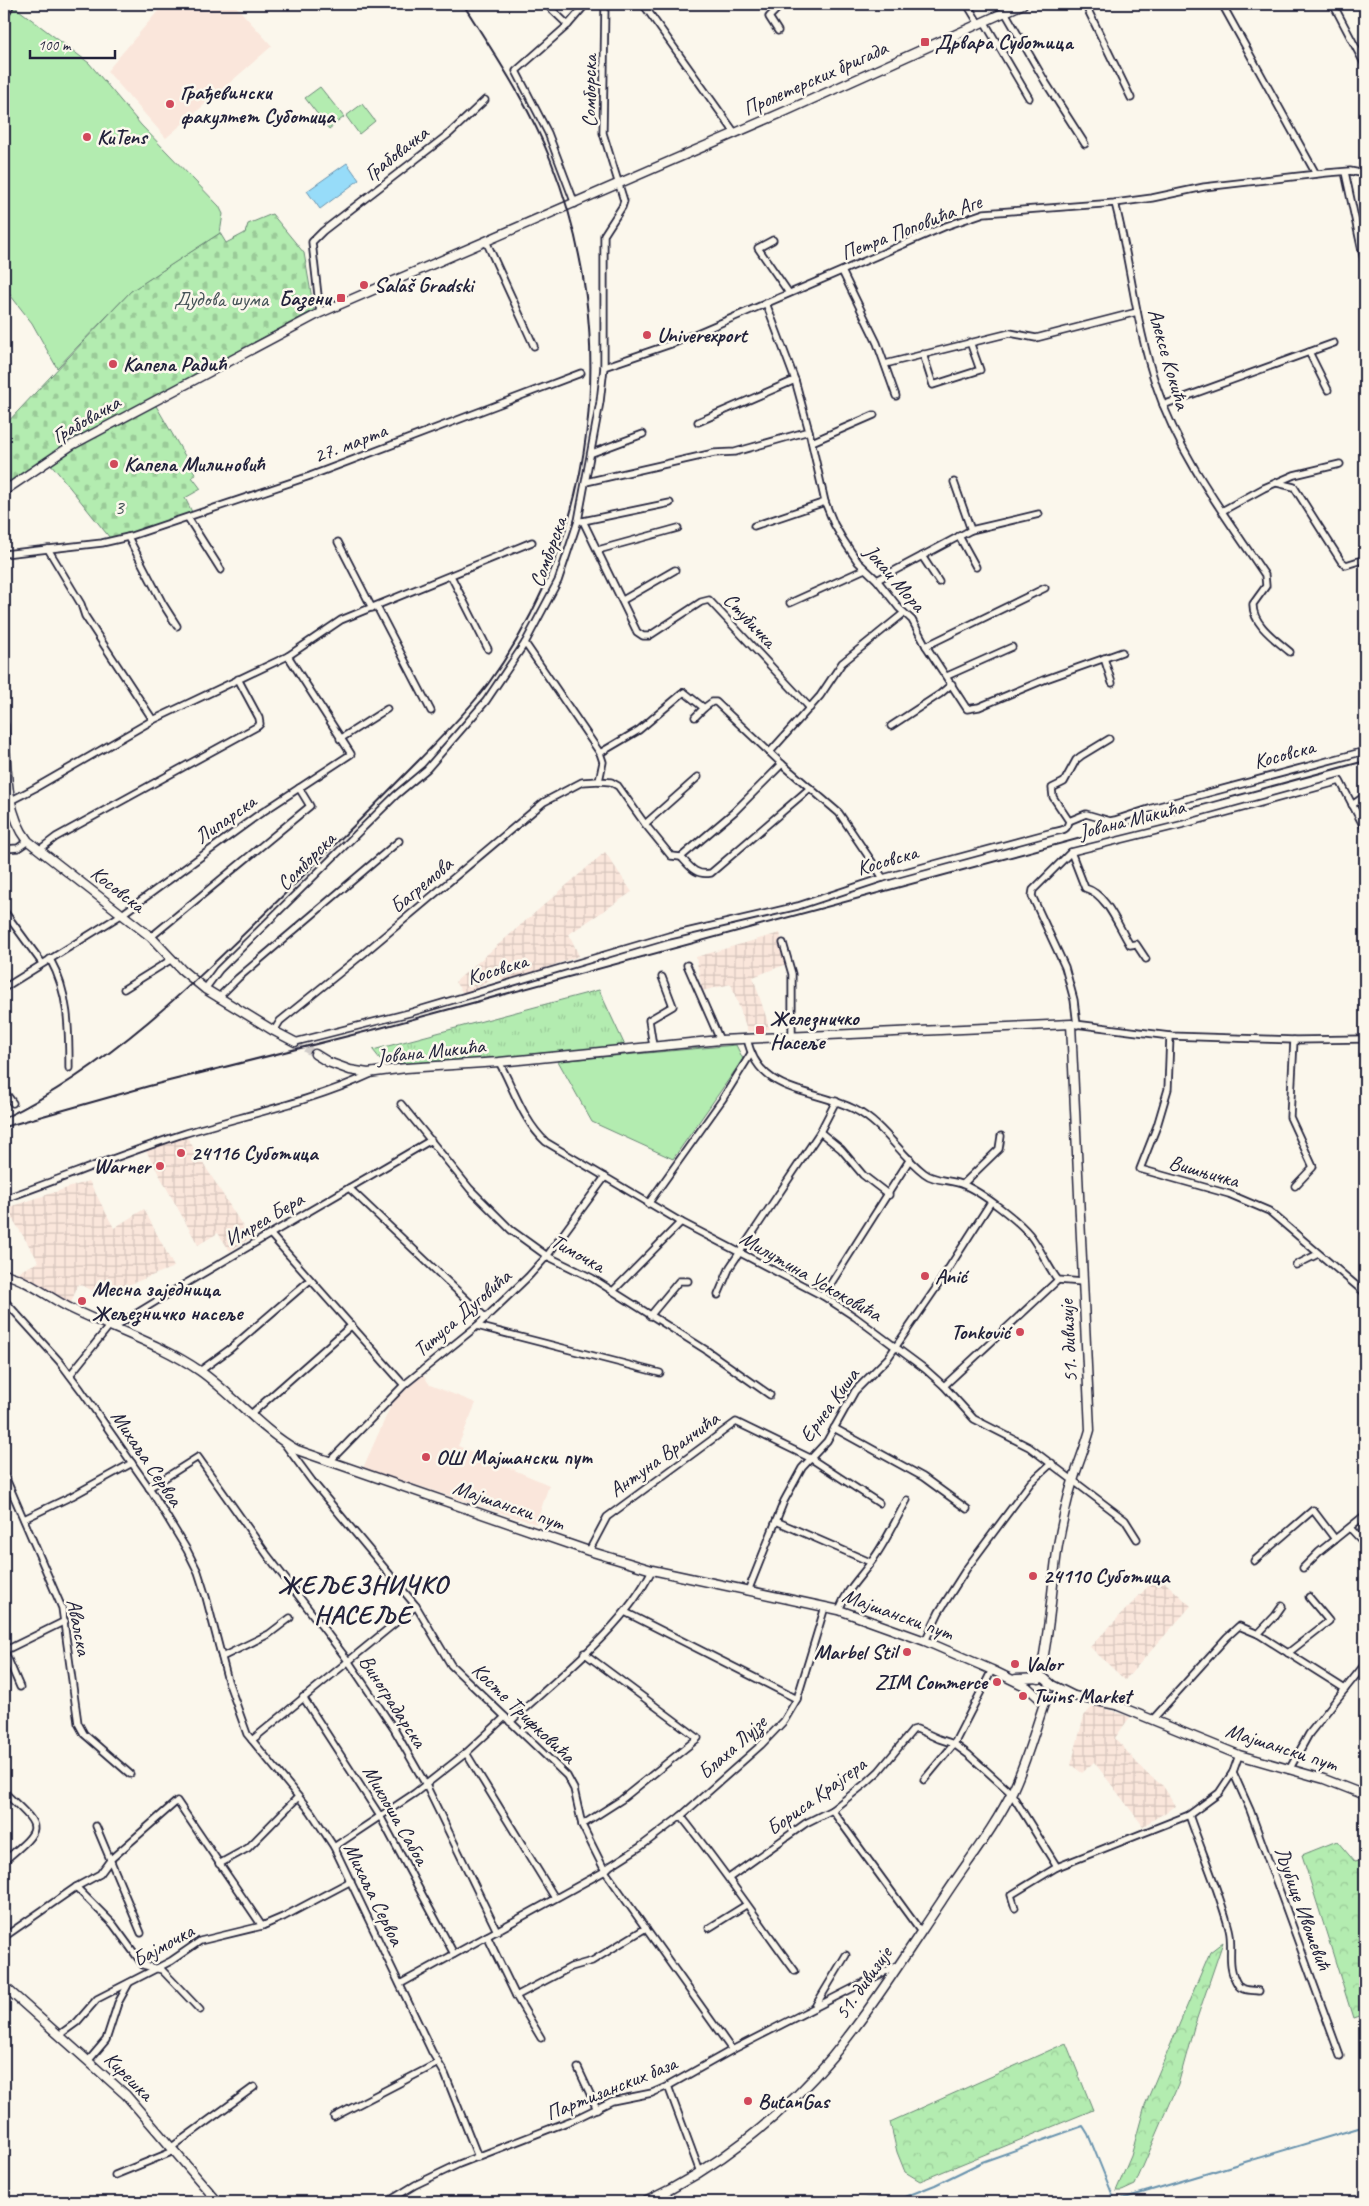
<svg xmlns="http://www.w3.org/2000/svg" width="1369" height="2206" font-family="Caveat,sans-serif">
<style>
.built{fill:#fae6db}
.industrial{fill:url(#industrial-grid)}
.grass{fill:url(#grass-tufts);stroke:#6a8776}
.forest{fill:url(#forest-crowns);stroke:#6a8776}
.cemetery{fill:url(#cemetery-stones);stroke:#6a8776}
.green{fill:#b3ecb0;stroke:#6a8776}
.water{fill:#97dcf9;stroke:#6892ad}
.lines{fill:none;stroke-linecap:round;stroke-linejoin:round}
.stream{stroke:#6892ad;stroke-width:2}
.secondary-tunnel{stroke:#d0ccc9;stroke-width:8;stroke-dasharray:8 4;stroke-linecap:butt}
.street-casing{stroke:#22223b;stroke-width:9}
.secondary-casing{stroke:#22223b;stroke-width:11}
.street{stroke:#fbf7ec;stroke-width:5.5}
.secondary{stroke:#fbf7ec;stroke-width:8}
.rail{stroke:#22223b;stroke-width:2}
.poi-dot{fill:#d1495b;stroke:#fbf7ec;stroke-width:2}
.labels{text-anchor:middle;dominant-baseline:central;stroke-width:5;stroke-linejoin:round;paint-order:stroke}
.poi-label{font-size:21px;font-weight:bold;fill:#22223b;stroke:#fbf7ec;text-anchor:start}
.street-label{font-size:21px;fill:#22223b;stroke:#fbf7ec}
.park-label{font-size:21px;fill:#465458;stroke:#fbf7ec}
.district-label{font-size:26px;font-weight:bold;letter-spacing:1px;fill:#22223b;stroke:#fbf7ec}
</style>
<defs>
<pattern id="industrial-grid" width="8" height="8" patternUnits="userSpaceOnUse" patternTransform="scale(1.25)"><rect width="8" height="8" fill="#fae6db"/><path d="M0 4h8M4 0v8" fill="none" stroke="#d6c5bd"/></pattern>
<pattern id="grass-tufts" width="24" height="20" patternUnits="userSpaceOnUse" patternTransform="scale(1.25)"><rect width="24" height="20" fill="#b3ecb0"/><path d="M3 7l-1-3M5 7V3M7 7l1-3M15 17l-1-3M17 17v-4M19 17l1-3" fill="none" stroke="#9aca98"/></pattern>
<pattern id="forest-crowns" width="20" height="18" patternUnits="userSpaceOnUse" patternTransform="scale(1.25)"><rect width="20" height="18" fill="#b3ecb0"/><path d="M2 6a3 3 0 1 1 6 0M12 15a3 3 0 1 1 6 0" fill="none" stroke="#9aca98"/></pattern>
<pattern id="cemetery-stones" width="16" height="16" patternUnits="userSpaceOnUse" patternTransform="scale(1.25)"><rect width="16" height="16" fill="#b3ecb0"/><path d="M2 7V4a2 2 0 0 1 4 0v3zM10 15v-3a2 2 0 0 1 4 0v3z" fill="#9aca98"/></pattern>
</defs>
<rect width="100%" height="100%" fill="#fbf7ec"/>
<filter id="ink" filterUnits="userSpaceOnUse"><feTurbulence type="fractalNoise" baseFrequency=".02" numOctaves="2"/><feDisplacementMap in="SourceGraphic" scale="10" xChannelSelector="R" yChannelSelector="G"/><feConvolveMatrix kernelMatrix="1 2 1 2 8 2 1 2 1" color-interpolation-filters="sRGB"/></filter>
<g filter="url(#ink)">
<g class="built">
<path d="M164 4H234L272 46 166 138 107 71Z"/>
<path d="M423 1375 430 1385 476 1403 458 1446 549 1485 536 1524 363 1468 393 1401Z"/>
</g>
<g class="industrial">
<path d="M605 852 632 892 569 934 579 956 503 983 499 974 465 996 455 982Z"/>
<path d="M780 933 787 964 753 977 770 1029 748 1032 731 984 702 991 696 957Z"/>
<path d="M185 1134 250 1238 230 1251 218 1233 198 1245 145 1149Z"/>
<path d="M89 1181 114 1228 144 1209 174 1267 103 1295 78 1284 70 1306 11 1275 39 1262 6 1208Z"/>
<path d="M1158 1576 1191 1606 1125 1680 1090 1647Z"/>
<path d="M1094 1705 1130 1717 1115 1738 1145 1772 1163 1786 1176 1806 1143 1826 1094 1762 1082 1773 1071 1765 1084 1716Z"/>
</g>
<path class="grass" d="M599 990 627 1050 542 1053 489 1060 384 1064 373 1050Z"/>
<g class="forest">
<path d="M1337 1841 1355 1862 1365 1860V2014L1353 2018 1302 1855Z"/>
<path d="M1223 1942 1194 2027 1178 2085 1135 2185 1122 2191H1116L1131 2156 1145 2105 1210 1952Z"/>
<path d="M1066 2043 1093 2110 920 2181 905 2172 897 2152 890 2122Z"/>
</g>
<g class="cemetery">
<path d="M272 214 304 253 314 310 71 442 4 487V426L131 291 220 233 226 243 245 233 248 224Z"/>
<path d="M155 404 196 475 192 477 201 489 185 498 192 512 131 533 110 538 51 464 76 447Z"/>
</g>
<g class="green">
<path d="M11 4 89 63 141 125 219 206 223 214 220 233 131 291 57 368 32 323 4 287V17Z"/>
<path d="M320 87 344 117 329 129 305 98Z"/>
<path d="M362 104 375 121 359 134 346 116Z"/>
<path d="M736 1045 743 1059 673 1159 592 1122 558 1061Z"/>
</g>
<path class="water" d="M347 163 359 180 320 209 307 191Z"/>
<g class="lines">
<path class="stream" d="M854 2202 868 2199 902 2198 935 2185 982 2162 1083 2126 1088 2134 1115 2201 1365 2126"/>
<path class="secondary-tunnel" d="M295 1042 315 1054"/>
<defs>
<g id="street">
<path d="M546 4 568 25"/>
<path d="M643 4 735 133"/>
<path d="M775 4 778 8 769 17 778 31"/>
<path d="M967 4 979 24"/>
<path d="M1085 4 1131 98"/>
<path d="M1222 4 1316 174"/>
<path d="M1333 4 1365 65"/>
<path d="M1005 12 1046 83 1085 144"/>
<path d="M4 17 11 4"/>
<path d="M984 21 1029 98"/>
<path d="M1345 172 1365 265"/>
<path d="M1115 203C1131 264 1136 328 1157 388 1180 457 1225 515 1265 575L1266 586 1253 604C1252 624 1276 640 1290 652"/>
<path d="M575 204 548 133 516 71 568 25 586 4"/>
<path d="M773 240 758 248 789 293"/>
<path d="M486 241 534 346"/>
<path d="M842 271 877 343 896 396"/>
<path d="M766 303 795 380 809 431 825 502 834 524 842 538 858 562 877 580 899 608 912 620 926 646 967 709 979 707 1046 679 1122 652"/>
<path d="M320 313 312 242 323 231 450 133 485 100"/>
<path d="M1309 352 1328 390"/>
<path d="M923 354 933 385 980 370 970 342"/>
<path d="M885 364 1010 333 1036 338 1137 312"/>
<path d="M604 367 674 343 946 226 984 213 1115 203 1152 198 1204 187 1326 173 1350 171 1365 174"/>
<path d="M1163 405 1334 343"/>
<path d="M698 422 795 380"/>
<path d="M812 442 874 415"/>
<path d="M592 453 643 434"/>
<path d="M586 482 714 453 735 452 809 431"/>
<path d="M954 482 971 530"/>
<path d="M1277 483 1294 487 1341 561 1346 565 1365 559"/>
<path d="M1222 511 1264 488 1294 475 1340 464"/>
<path d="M188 518 221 570"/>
<path d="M578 521H583L637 632 643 636H649L701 602 709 600 810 708"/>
<path d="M583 521 670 503"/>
<path d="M754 526 825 502"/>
<path d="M959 536 976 567"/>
<path d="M128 537 163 604 177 626"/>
<path d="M338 542 372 608"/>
<path d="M48 549 81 604 85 616 153 720"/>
<path d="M598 550 678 528"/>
<path d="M4 554 102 543 128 537 310 476 581 373"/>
<path d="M922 556 939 582"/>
<path d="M451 576 488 649"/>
<path d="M877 580 971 530 1039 514"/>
<path d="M623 600 675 570"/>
<path d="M790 603 865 569"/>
<path d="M377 607 431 711"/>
<path d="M525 643 600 753 603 762 599 781 611 782 618 786 645 824 671 856 681 857"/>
<path d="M926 646 1045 588"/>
<path d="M1104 658 1112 683"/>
<path d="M947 676 1012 647"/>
<path d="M695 717 704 708"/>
<path d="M891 726 940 694 952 684"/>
<path d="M340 739 387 709"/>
<path d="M770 752 820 696 842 663 904 613"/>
<path d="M600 753 639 730 684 692 704 708 712 702H716L782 764 839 813 883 878"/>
<path d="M10 801 35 788 153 720 288 656 341 620 532 542"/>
<path d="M1352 805 1365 796"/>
<path d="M1069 821 1086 814 1110 821 1115 820 1152 808 1365 751"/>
<path d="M645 824 698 777"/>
<path d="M4 849 18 848 28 841"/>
<path d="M39 850 56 837 258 726 260 724 259 718 238 679"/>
<path d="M1071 852 1085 888C1107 894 1118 926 1130 945L1136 944 1146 959"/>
<path d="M681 857C690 867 696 876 711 873L810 788"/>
<path d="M681 857 734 812 782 764"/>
<path d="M4 911 42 963"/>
<path d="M151 937 310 806 299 788"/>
<path d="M783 943 792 974V1036"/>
<path d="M50 959C69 993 69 1029 69 1068"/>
<path d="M687 965 720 1040"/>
<path d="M4 988 121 915 258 815 351 754 288 656"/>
<path d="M124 989 172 959"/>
<path d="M205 989 219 970 396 795 427 769 486 701 525 643 558 581 578 521 600 402 604 367V235L622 207 624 201 603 133 605 4"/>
<path d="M218 998 238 978 399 841"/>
<path d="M1075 1024 1170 1036 1294 1040 1365 1039"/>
<path d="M1077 1025 1074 1000 1065 967 1032 896 1033 890 1071 852 1184 824 1340 781 1365 829"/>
<path d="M274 1031 280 1021 363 954 544 802 582 782 599 781"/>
<path d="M1170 1036 1168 1089 1157 1126 1140 1169 1229 1194 1269 1211 1365 1293"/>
<path d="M747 1038C758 1095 813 1088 854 1109 885 1125 898 1153 924 1173 935 1182 951 1179 964 1185 981 1192 1018 1220 1030 1235 1041 1249 1047 1266 1058 1280L1083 1282"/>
<path d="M1294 1040 1290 1117 1313 1167 1295 1186"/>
<path d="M295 1042 409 1013 669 936 798 906 883 878 1053 832C1062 830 1067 831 1069 821L1053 797 1052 788 1064 782 1076 760 1081 756 1109 739"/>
<path d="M653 1046 649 1020 673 1006 662 977"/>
<path d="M499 1062C514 1089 523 1121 546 1142L681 1222 823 1296 855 1317 925 1369 944 1386 974 1419 1029 1447 1125 1520 1137 1539"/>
<path d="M4 1091 13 1103"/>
<path d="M401 1104 470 1189 511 1230 547 1256 592 1278 706 1350 770 1395"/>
<path d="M820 1132 841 1149 863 1175 889 1195"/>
<path d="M963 1184 999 1149 1001 1136"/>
<path d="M349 1188 486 1318"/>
<path d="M4 1199C63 1178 122 1154 183 1134 245 1115 311 1102 371 1074"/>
<path d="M648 1204 722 1100 750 1055"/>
<path d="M271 1235 404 1385"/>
<path d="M1296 1265 1318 1254"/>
<path d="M613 1291 681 1222"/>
<path d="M718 1295 730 1267 820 1132 836 1101"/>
<path d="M823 1296 910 1159"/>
<path d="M4 1300 60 1362 81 1390 152 1492 187 1550 198 1572 206 1597 228 1681 247 1734 311 1812 334 1847 432 2052 445 2074 478 2157"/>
<path d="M650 1316 679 1281H688"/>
<path d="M477 1326 660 1373"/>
<path d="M114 1327 178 1288 431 1140"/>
<path d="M200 1371 230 1349 310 1280"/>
<path d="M70 1375 110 1325"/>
<path d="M944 1386 1058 1280"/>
<path d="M251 1414 352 1325"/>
<path d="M834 1428 923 1477 967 1509"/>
<path d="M284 1443 312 1481 416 1606 451 1665 567 1776 574 1789 582 1825 605 1871 732 2050"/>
<path d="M329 1462 404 1385 477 1326 528 1277 547 1256 605 1177"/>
<path d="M4 1474 62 1608 78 1723 84 1734 130 1774"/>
<path d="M149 1488 198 1457 268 1556 349 1662 394 1729 426 1785 497 1931"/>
<path d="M24 1519 72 1496 132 1463"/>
<path d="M776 1521 870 1562"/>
<path d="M1350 1528 1365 1544"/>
<path d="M589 1551 607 1517 736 1422 810 1458 879 1503"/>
<path d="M1254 1561 1313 1510 1335 1539"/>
<path d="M1303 1568 1319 1552 1365 1515"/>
<path d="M748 1591 784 1501 802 1468 827 1441 855 1391 888 1358 936 1288 991 1202"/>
<path d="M839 1610C848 1587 861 1577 874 1558 887 1540 896 1519 907 1500"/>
<path d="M625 1612 797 1699"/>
<path d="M1258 1634 1275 1616 1282 1606"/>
<path d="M925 1641 939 1612 967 1568 1031 1482 1052 1463"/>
<path d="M4 1650 20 1687"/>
<path d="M4 1651 65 1621"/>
<path d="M1288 1653 1329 1621 1309 1597"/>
<path d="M222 1657 269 1634 290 1618"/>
<path d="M303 1697 380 1816 454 1954"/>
<path d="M1153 1719 1227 1637 1239 1626 1258 1634 1345 1689"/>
<path d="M510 1722C557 1678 624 1628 652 1570"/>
<path d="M252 1740 416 1606"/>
<path d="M466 1753 555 1898"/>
<path d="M1289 1770 1309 1734 1365 1664"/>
<path d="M1233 1772 1250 1810 1340 2056"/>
<path d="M924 1780 954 1744 992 1670"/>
<path d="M4 1792C43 1829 45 1826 4 1861"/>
<path d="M832 1810 921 1932"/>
<path d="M1189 1815C1202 1853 1219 1890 1229 1929 1234 1947 1225 1965 1238 1985 1241 1991 1253 1990 1259 1991"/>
<path d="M681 1816C721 1866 757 1919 795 1971"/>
<path d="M582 1825 621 1800 698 1738 584 1653"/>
<path d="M96 1826 141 1933"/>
<path d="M334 1847 415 1793 466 1753 505 1717"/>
<path d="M219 1864 248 1848 298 1797"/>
<path d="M729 1878 806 1823 832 1810 866 1783 879 1771 913 1730 917 1729 939 1739 954 1744 969 1755 1011 1793 1057 1867 1189 1815 1219 1793 1233 1772 1239 1755"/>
<path d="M76 1887 113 1924 143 1965 162 1970 200 2010"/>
<path d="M1015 1908 1011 1895 1057 1867"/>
<path d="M709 1928 746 1905"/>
<path d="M487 1936 516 1996 541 2038"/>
<path d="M4 1937 76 1887 100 1874 111 1859 177 1801 262 1926"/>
<path d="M400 1984 605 1871 610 1866 640 1847 681 1816 761 1745 784 1721 797 1699 825 1607"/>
<path d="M516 1996 571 1967 592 1961 646 1928"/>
<path d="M816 2005 846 1955"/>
<path d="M59 2035 77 2022 97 1999 171 1961 200 1941 262 1926 283 1917 351 1881"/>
<path d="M89 2060 106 2040 118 2003 129 1983"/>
<path d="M578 2068 597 2109"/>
<path d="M668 2086 700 2172"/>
<path d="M334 2117 438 2063"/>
<path d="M172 2147 254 2087"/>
<path d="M115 2175 174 2151"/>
<path d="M387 2202 415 2185 459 2164 575 2119 612 2101 652 2093 668 2086 732 2050 898 1965"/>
</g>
<g id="secondary">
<path d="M4 491 72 445 320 313 786 111 1023 4"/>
<path d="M4 725C7 763 4 811 28 841L151 937 182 970 205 989 274 1031 295 1042"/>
<path d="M315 1054 328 1062 350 1070 368 1073 406 1068 499 1062 720 1040 1071 1024 1090 1430C1085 1448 1078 1464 1073 1481 1066 1502 1062 1524 1058 1545 1051 1590 1050 1635 1039 1679"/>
<path d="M4 1274C26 1279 47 1296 68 1307 112 1329 159 1343 200 1371 234 1395 261 1430 297 1450L589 1551 652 1570 839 1610 925 1641 992 1670 1027 1687 1039 1698 1074 1696 1116 1705 1239 1755 1324 1779 1365 1795"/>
<path d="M1016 1679 1044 1678 1052 1685 1072 1695"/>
<path d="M4 1986 126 2095 218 2202"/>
<path d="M645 2202C716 2169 782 2117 832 2057 872 2008 906 1954 941 1902 964 1866 994 1829 1013 1790 1027 1760 1035 1729 1046 1698"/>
</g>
</defs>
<use href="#street" class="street-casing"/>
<use href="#secondary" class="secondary-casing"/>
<use href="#street" class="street"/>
<use href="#secondary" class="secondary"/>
<g class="rail">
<path d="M4 1118C117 1064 211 966 300 879 340 840 379 801 418 761 442 736 467 712 488 684 598 532 620 335 551 161 529 105 495 55 463 4"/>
<path d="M4 1127 149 1086 380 1028 1365 761"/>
</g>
</g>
</g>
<g class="poi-dot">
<rect x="920" y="37" width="10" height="10" rx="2.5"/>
<circle cx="170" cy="104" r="5"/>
<circle cx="87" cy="137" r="5"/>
<circle cx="364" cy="285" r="5"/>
<rect x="336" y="293" width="10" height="10" rx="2.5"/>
<circle cx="647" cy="335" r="5"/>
<circle cx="113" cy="364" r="5"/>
<circle cx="114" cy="464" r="5"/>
<rect x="755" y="1025" width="10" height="10" rx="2.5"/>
<circle cx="181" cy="1153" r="5"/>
<circle cx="160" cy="1166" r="5"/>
<circle cx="925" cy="1276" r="5"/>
<circle cx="82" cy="1301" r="5"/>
<circle cx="1020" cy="1332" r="5"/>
<circle cx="426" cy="1457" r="5"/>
<circle cx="1033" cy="1576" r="5"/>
<circle cx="907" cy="1652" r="5"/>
<circle cx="1015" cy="1664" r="5"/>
<circle cx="997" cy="1682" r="5"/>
<circle cx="1023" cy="1696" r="5"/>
<circle cx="748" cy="2101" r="5"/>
</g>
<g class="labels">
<g class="poi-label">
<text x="935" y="42">Дрвара Суботица</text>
<text x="180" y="92">Грађевински<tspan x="180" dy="24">факултет Суботица</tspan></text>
<text x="97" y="137">KuTens</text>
<text x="374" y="285">Salaš Gradski</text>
<text x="331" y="298" text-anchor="end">Базени</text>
<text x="657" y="335">Univerexport</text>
<text x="123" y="364">Капела Радић</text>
<text x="124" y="464">Капела Милиновић</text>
<text x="770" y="1018">Железничко<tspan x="770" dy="24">Насеље</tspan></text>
<text x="191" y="1153">24116 Суботица</text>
<text x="150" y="1166" text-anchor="end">Warner</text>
<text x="935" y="1276">Anić</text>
<text x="92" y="1289">Месна заједница<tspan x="92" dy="24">Жељезничко насеље</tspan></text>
<text x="1010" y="1332" text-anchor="end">Tonković</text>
<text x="436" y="1457">ОШ Мајшански пут</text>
<text x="1043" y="1576">24110 Суботица</text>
<text x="897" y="1652" text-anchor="end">Marbel Stil</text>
<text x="1025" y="1664">Valor</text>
<text x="987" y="1682" text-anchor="end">ZIM Commerce</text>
<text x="1033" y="1696">Twins Market</text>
<text x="758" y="2101">ButanGas</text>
</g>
<g class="street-label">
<text transform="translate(815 78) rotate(-24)">Пролетерских бригада</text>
<text transform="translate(589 91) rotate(-90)">Сомборска</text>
<text transform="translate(396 153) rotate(-38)">Грабовачка</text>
<text transform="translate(911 227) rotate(-21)">Петра Поповића Аге</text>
<text transform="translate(1169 359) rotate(74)">Алексе Кокића</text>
<text transform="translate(86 419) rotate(-30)">Грабовачка</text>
<text transform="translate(350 443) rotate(-21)">27. марта</text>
<text transform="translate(548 552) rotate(-70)">Сомборска</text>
<text transform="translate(895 578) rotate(49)">Јокаи Мора</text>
<text transform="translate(750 620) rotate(47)">Стубичка</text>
<text transform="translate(1284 754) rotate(-15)">Косовска</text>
<text transform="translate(225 819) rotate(-35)">Липарска</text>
<text transform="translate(1132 819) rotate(-14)">Јована Микића</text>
<text transform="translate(887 860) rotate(-16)">Косовска</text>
<text transform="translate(306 861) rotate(-45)">Сомборска</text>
<text transform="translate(421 885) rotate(-40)">Багремова</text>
<text transform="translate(118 889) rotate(38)">Косовска</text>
<text transform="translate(497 969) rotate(-17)">Косовска</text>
<text transform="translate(431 1051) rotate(-6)">Јована Микића</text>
<text transform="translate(1204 1171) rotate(16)">Вишњичка</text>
<text transform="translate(264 1219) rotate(-30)">Имреа Бера</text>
<text transform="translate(578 1253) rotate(29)">Тимочка</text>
<text transform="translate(811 1276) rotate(30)">Милутина Ускоковића</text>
<text transform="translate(462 1313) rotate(-41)">Титуса Дуговића</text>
<text transform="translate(1068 1341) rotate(-93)">51. дивизије</text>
<text transform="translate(829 1405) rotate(-54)">Ернеа Киша</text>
<text transform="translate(664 1454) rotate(-36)">Антуна Вранчића</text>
<text transform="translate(147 1458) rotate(56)">Михаља Сервоа</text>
<text transform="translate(509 1505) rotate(19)">Мајшански пут</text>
<text transform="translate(898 1614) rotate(20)">Мајшански пут</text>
<text transform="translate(79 1627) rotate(79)">Авалска</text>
<text transform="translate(393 1701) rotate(57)">Виноградарска</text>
<text transform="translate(524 1713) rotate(44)">Косте Трифковића</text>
<text transform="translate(732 1747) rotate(-42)">Блаха Лујзе</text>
<text transform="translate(1282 1747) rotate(18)">Мајшански пут</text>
<text transform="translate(816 1796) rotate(-36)">Бориса Крајгера</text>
<text transform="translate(396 1815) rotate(60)">Миклоша Сабоа</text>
<text transform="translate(374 1894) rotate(64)">Михаља Сервоа</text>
<text transform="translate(1303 1908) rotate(70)">Љубице Ивошевић</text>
<text transform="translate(163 1945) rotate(-29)">Бајмочка</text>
<text transform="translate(863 1983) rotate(-55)">51. дивизије</text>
<text transform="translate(129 2076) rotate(45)">Кирешка</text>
<text transform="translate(611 2088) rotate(-22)">Партизанских база</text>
</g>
<g class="park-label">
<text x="221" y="299">Дудова шума</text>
<text x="119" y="507">3</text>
</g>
<g class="district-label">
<text x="363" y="1584">ЖЕЉЕЗНИЧКО<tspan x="363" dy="30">НАСЕЉЕ</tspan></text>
</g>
</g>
<rect width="1369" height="2206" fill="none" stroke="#fbf7ec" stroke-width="20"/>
<rect x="10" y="10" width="1349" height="2186" fill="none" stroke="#22223b" stroke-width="2" filter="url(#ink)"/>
<path d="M30 50v8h85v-8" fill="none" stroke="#22223b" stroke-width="2.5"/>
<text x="38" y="50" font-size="15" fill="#22223b" stroke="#fbf7ec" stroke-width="4" paint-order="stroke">100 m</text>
</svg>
